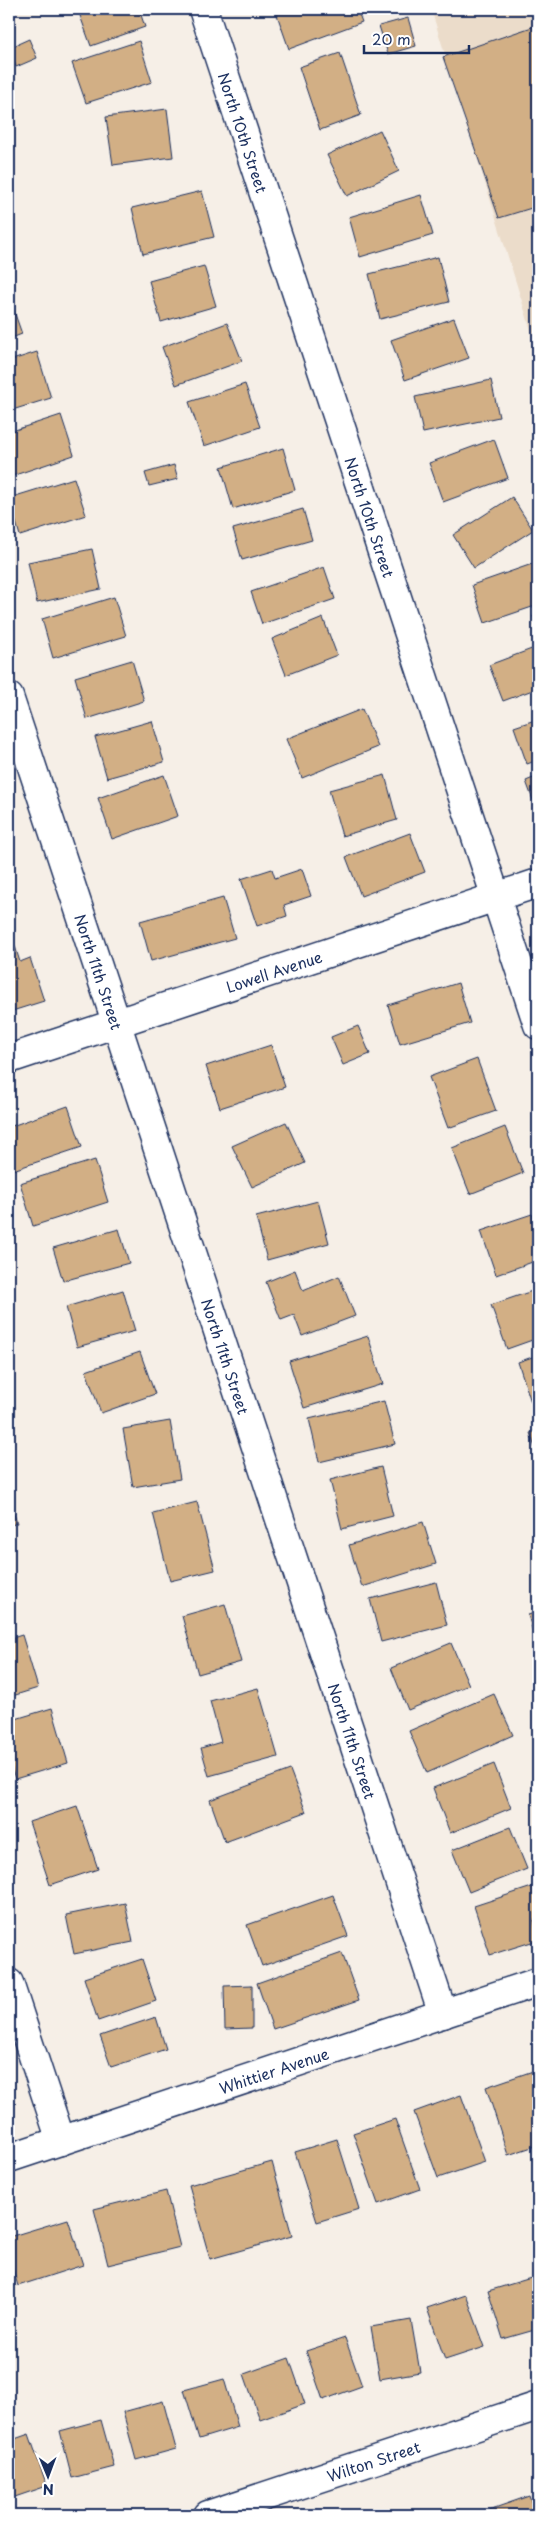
<svg xmlns="http://www.w3.org/2000/svg" width="547" height="2524" font-family="'Playpen Sans',sans-serif">
<style>
.built{fill:#ebdcca}
.building{fill:#d2af85;stroke:#1b2f5e}
.lines{fill:none;stroke-linecap:round;stroke-linejoin:round}
.minor-casing{stroke:#1b2f5e;stroke-width:31}
.minor{stroke:#fff;stroke-width:28}
.labels{text-anchor:middle;dominant-baseline:central;stroke-width:4.5;stroke-linejoin:round;paint-order:stroke}
.street-label{font-size:15px;fill:#1b2f5e;stroke:#fff}
</style>
<rect width="100%" height="100%" fill="#f6efe7"/>
<filter id="ink" filterUnits="userSpaceOnUse"><feTurbulence type="fractalNoise" baseFrequency=".02" numOctaves="2"/><feDisplacementMap in="SourceGraphic" scale="10" xChannelSelector="R" yChannelSelector="G"/><feConvolveMatrix kernelMatrix="1 2 1 2 8 2 1 2 1" color-interpolation-filters="sRGB"/></filter>
<g filter="url(#ink)">
<path class="built" d="M431 9H538V353Z"/>
<g class="building">
<path d="M81 9H139L145 27 91 46 78 10Z"/>
<path d="M275 9H357L362 22 289 49Z"/>
<path d="M408 18 416 46 388 54 379 26Z"/>
<path d="M538 25V206L499 218 443 57Z"/>
<path d="M29 39 37 58 16 67 9 48Z"/>
<path d="M139 41 152 82 86 103 72 63Z"/>
<path d="M340 53 361 115 320 130 299 67Z"/>
<path d="M167 109 173 157 113 165 106 117Z"/>
<path d="M380 130 399 171 347 196 327 155Z"/>
<path d="M202 191 214 237 143 254 132 208Z"/>
<path d="M421 195 433 235 360 257 349 217Z"/>
<path d="M438 257 449 302 380 319 369 274Z"/>
<path d="M204 266 216 306 161 322 149 281Z"/>
<path d="M9 297 22 334 9 339Z"/>
<path d="M454 318 469 358 405 380 391 340Z"/>
<path d="M227 323 242 361 176 385 162 347Z"/>
<path d="M37 352 51 398 9 411V361Z"/>
<path d="M491 380 499 417 423 433 415 397Z"/>
<path d="M245 384 260 427 204 446 189 402Z"/>
<path d="M61 415 74 455 9 477V432Z"/>
<path d="M494 439 508 478 443 502 429 463Z"/>
<path d="M283 448 295 490 233 509 221 467Z"/>
<path d="M174 465 178 479 149 486 145 473Z"/>
<path d="M74 478 86 515 20 536 9 498Z"/>
<path d="M512 497 533 530 474 568 453 535Z"/>
<path d="M303 509 312 540 242 560 233 529Z"/>
<path d="M92 549 101 589 37 603 28 562Z"/>
<path d="M535 563 538 573V605L485 623 472 585Z"/>
<path d="M324 567 335 599 262 624 251 592Z"/>
<path d="M114 597 126 636 53 658 42 619Z"/>
<path d="M538 614V637L533 616Z"/>
<path d="M323 618 337 655 286 675 272 639Z"/>
<path d="M537 647 538 688 503 701 489 665Z"/>
<path d="M132 660 144 701 87 719 75 677Z"/>
<path d="M362 709 378 747 302 778 286 739Z"/>
<path d="M538 719V760L527 764 514 727Z"/>
<path d="M152 721 164 762 107 778 95 737Z"/>
<path d="M164 775 178 816 112 839 98 798Z"/>
<path d="M385 775 397 820 342 836 329 790Z"/>
<path d="M538 776V814L526 781Z"/>
<path d="M410 833 425 872 361 896 346 857Z"/>
<path d="M272 869 275 878 302 869 311 896 284 905 287 916 257 926 241 879Z"/>
<path d="M223 898 235 938 151 961 140 921Z"/>
<path d="M9 927 20 962 30 958 44 1001 9 1012Z"/>
<path d="M458 983 470 1023 400 1044 388 1005Z"/>
<path d="M358 1026 370 1054 343 1065 331 1037Z"/>
<path d="M271 1045 285 1087 220 1108 206 1066Z"/>
<path d="M477 1059 496 1111 448 1128 429 1077Z"/>
<path d="M68 1106 82 1147 13 1170 9 1156V1127Z"/>
<path d="M286 1122 305 1163 252 1187 232 1146Z"/>
<path d="M505 1127 523 1173 470 1194 452 1148Z"/>
<path d="M95 1160 108 1202 33 1226 20 1183Z"/>
<path d="M318 1201 329 1243 267 1260 256 1217Z"/>
<path d="M532 1214 538 1233V1260L496 1275 481 1231Z"/>
<path d="M119 1229 129 1263 63 1281 53 1248Z"/>
<path d="M295 1270 303 1291 339 1276 355 1316 302 1336 294 1315 281 1320 266 1282Z"/>
<path d="M538 1289V1338L507 1349 491 1305Z"/>
<path d="M123 1290 135 1331 77 1347 66 1307Z"/>
<path d="M368 1336 383 1384 304 1408 289 1361Z"/>
<path d="M140 1352 155 1394 101 1413 86 1371Z"/>
<path d="M538 1355V1400L531 1402 518 1362Z"/>
<path d="M384 1401 395 1444 319 1462 309 1419Z"/>
<path d="M170 1421 180 1479 133 1487 123 1429Z"/>
<path d="M538 1431V1456L530 1433Z"/>
<path d="M381 1467 393 1516 342 1529 330 1480Z"/>
<path d="M9 1499 17 1523 9 1526Z"/>
<path d="M197 1502 215 1570 170 1581 153 1513Z"/>
<path d="M423 1522 436 1564 362 1587 349 1545Z"/>
<path d="M436 1582 447 1625 381 1642 370 1599Z"/>
<path d="M225 1604 241 1662 198 1674 182 1616Z"/>
<path d="M538 1612V1646H537L528 1615Z"/>
<path d="M22 1635 38 1688 9 1697V1639Z"/>
<path d="M451 1643 469 1685 408 1710 391 1668Z"/>
<path d="M258 1688 278 1757 209 1776 201 1748 221 1742 210 1701Z"/>
<path d="M494 1694 513 1735 427 1773 409 1731Z"/>
<path d="M52 1708 68 1763 15 1779 9 1760V1721Z"/>
<path d="M494 1764 511 1808 450 1833 433 1788Z"/>
<path d="M290 1770 306 1812 225 1842 210 1800Z"/>
<path d="M77 1806 98 1869 50 1885 29 1822Z"/>
<path d="M510 1827 527 1869 469 1892 452 1850Z"/>
<path d="M538 1885V1919L534 1920 538 1940 490 1955 474 1906Z"/>
<path d="M333 1895 348 1936 262 1966 247 1925Z"/>
<path d="M125 1903 133 1942 74 1954 66 1915Z"/>
<path d="M342 1953 359 2000 273 2029 257 1983Z"/>
<path d="M142 1959 156 2001 98 2021 84 1978Z"/>
<path d="M252 1985V2028L225 2029 224 1986Z"/>
<path d="M156 2017 166 2049 111 2067 100 2036Z"/>
<path d="M533 2071 538 2088V2145L508 2155 486 2087Z"/>
<path d="M461 2095 485 2162 438 2178 414 2112Z"/>
<path d="M395 2119 420 2189 378 2204 353 2133Z"/>
<path d="M337 2139 359 2209 317 2222 295 2152Z"/>
<path d="M272 2162 292 2236 210 2259 189 2185Z"/>
<path d="M166 2191 180 2247 108 2265 94 2209Z"/>
<path d="M68 2219 83 2265 18 2286 9 2256V2237Z"/>
<path d="M531 2278 538 2300V2329L503 2339 488 2291Z"/>
<path d="M466 2295 485 2347 445 2360 427 2308Z"/>
<path d="M411 2320 420 2372 380 2379 371 2327Z"/>
<path d="M345 2338 362 2386 323 2400 306 2351Z"/>
<path d="M289 2358 305 2404 260 2420 244 2374Z"/>
<path d="M224 2379 238 2427 199 2439 184 2390Z"/>
<path d="M163 2401 176 2449 136 2460 123 2412Z"/>
<path d="M101 2420 114 2467 72 2478 60 2431Z"/>
<path d="M29 2434 47 2486 9 2499V2441Z"/>
<path d="M529 2496 536 2515H491L489 2510Z"/>
</g>
<g class="lines">
<defs>
<g id="minor">
<path id="s1" d="M203 9 538 1025"/>
<path id="s2" d="M9 697 443 2014"/>
<path id="s3" d="M9 1059 538 883"/>
<path d="M9 1983 61 2141"/>
<path id="s4" d="M9 2158 538 1982"/>
<path id="s5" d="M208 2515 538 2406"/>
</g>
</defs>
<use href="#minor" class="minor-casing"/>
<use href="#minor" class="minor"/>
</g>
</g>
<g class="labels">
<g class="street-label">
<text stroke="none"><textPath href="#s1" startOffset="130">North 10th Street</textPath></text>
<text stroke="none"><textPath href="#s1" startOffset="535">North 10th Street</textPath></text>
<text stroke="none"><textPath href="#s2" startOffset="289">North 11th Street</textPath></text>
<text stroke="none"><textPath href="#s3" startOffset="279">Lowell Avenue</textPath></text>
<text stroke="none"><textPath href="#s2" startOffset="694">North 11th Street</textPath></text>
<text stroke="none"><textPath href="#s2" startOffset="1099">North 11th Street</textPath></text>
<text stroke="none"><textPath href="#s4" startOffset="279">Whittier Avenue</textPath></text>
<text stroke="none"><textPath href="#s5" startOffset="174">Wilton Street</textPath></text>
</g>
</g>
<rect width="547" height="2524" fill="none" stroke="#fff" stroke-width="30"/>
<rect x="15" y="15" width="517" height="2494" fill="none" stroke="#1b2f5e" stroke-width="2" filter="url(#ink)"/>
<g transform="translate(48 2476) rotate(179)" stroke="#ffffff" stroke-width="4" paint-order="stroke">
<path d="M0-4L9 19L0 12L-9 19Z" fill="#1b2f5e"/>
<text y="-8" font-size="14" font-weight="bold" text-anchor="middle" fill="#1b2f5e">N</text>
</g>
<path d="M364 45v8h105v-8" fill="none" stroke="#1b2f5e" stroke-width="2.5"/>
<text x="372" y="45" font-size="15" fill="#1b2f5e" stroke="#ffffff" stroke-width="4" paint-order="stroke">20 m</text>
</svg>
